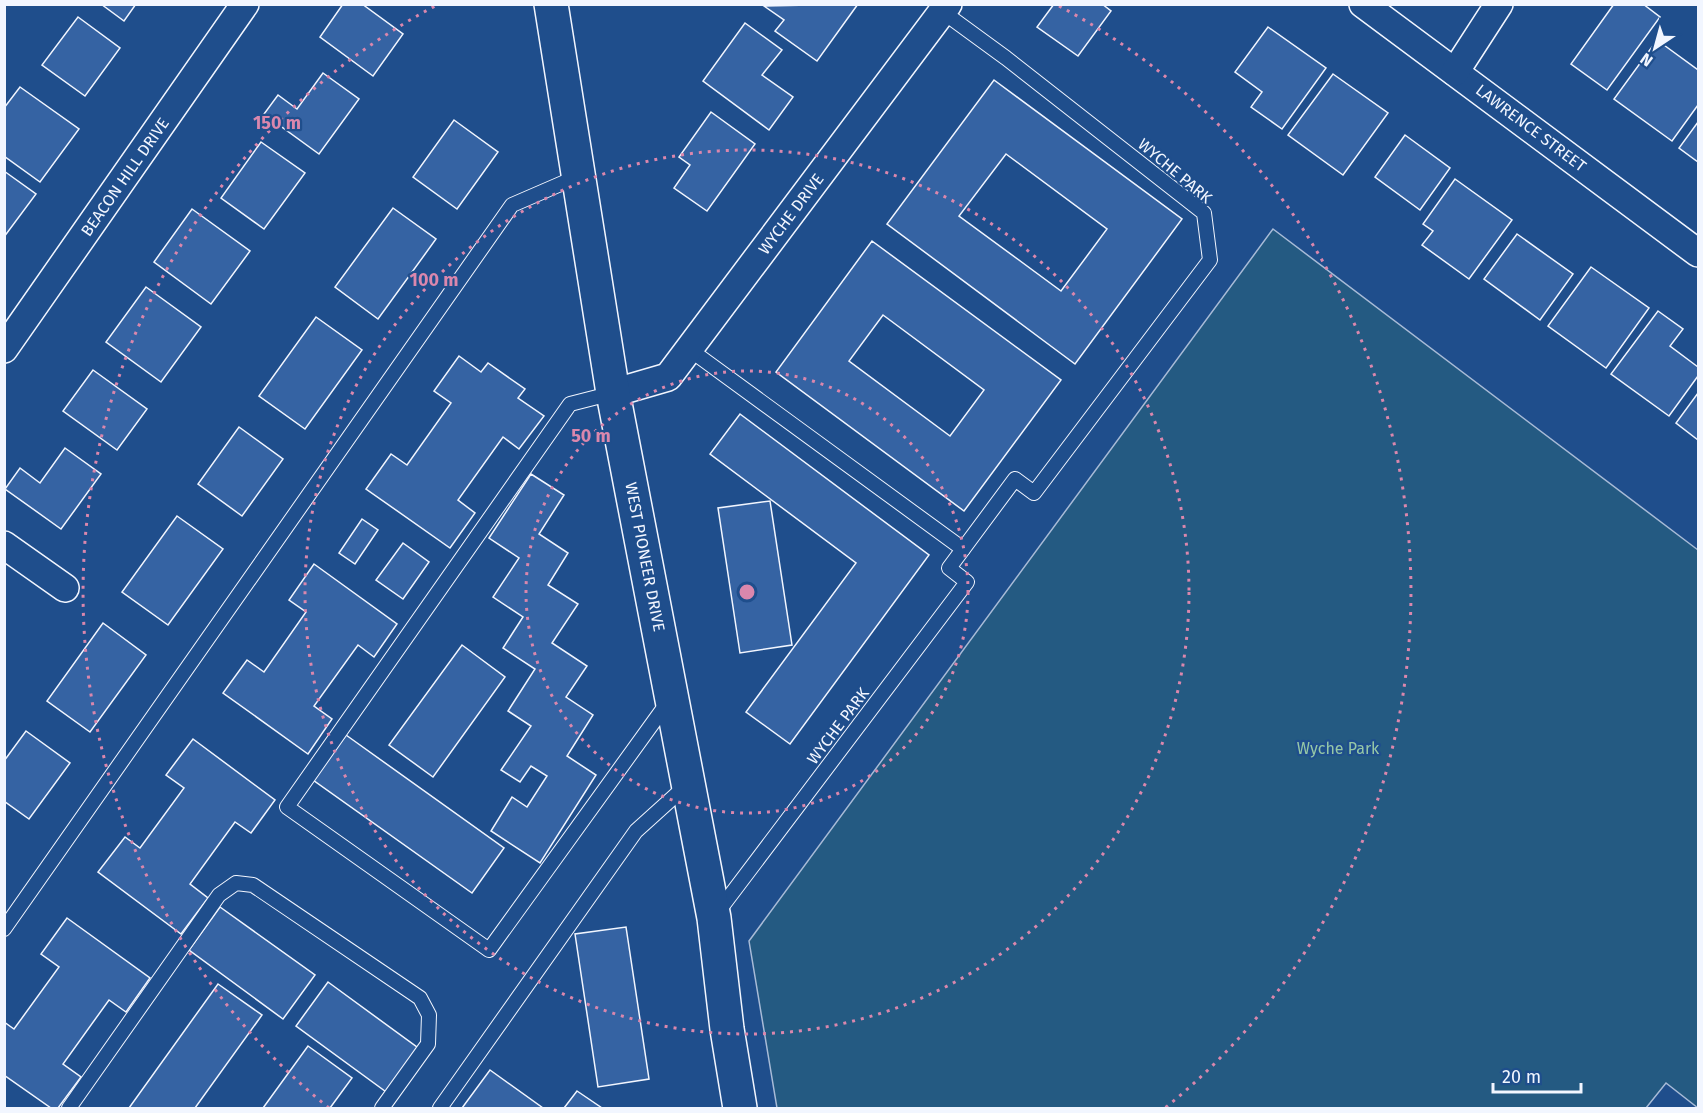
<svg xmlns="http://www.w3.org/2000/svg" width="1703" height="1113" font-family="'Fira Sans',sans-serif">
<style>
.green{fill:#245a82;stroke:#a8bbd7;stroke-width:1.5}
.building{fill:#3563a3;stroke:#f2f6ff;stroke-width:1.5;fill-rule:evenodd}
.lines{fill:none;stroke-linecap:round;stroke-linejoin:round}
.service-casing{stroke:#f2f6ff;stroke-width:16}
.minor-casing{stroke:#f2f6ff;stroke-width:30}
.secondary-casing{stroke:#f2f6ff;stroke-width:36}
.service{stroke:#1f4e8c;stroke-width:14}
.minor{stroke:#1f4e8c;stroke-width:27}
.secondary{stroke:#1f4e8c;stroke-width:33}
.ring{fill:none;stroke:#da87ad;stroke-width:3;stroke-dasharray:3 6}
.labels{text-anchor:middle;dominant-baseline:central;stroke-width:4.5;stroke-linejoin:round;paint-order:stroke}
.street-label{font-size:16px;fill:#f2f6ff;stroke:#1f4e8c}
.park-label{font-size:16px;fill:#97c8a6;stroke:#1f4e8c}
.centre{fill:#da87ad;stroke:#1f4e8c;stroke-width:3}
.ring-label{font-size:18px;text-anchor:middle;font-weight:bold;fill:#da87ad;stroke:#1f4e8c;stroke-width:4.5;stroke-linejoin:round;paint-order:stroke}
</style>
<rect width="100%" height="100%" fill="#1f4e8c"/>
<path class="green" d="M1273 229 1698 550V1108L1666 1083 1646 1108H777L749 941Z"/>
<g class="building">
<path d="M101 4H136L124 21Z"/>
<path d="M343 4H362L403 34 373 76 320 37Z"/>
<path d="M858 4 817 61 775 31 784 20 764 6Z"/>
<path d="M1054 4H1102L1111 11 1078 56 1037 27Z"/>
<path d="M1614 4H1643L1660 17 1607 90 1571 64Z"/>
<path d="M78 17 120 48 85 96 42 65Z"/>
<path d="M745 23 782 50 762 75 793 97 769 130 703 81Z"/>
<path d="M1268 27 1326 68 1282 129 1251 107 1262 92 1235 72Z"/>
<path d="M1657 40 1698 70V105L1672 141 1614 99Z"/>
<path d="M323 73 359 99 319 154 264 114 278 95 297 109Z"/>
<path d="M1333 74 1388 113 1343 175 1288 135Z"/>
<path d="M994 80 1182 219 1075 364 887 224ZM1006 154 1107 229 1061 291 959 216Z"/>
<path d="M20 87 79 129 40 182 4 156V108Z"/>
<path d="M711 112 755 144 707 211 674 188 690 165 679 157Z"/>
<path d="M454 120 498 152 457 209 413 177Z"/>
<path d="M1698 122V162L1679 148Z"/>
<path d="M1405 135 1450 168 1420 210 1375 177Z"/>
<path d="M261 142 305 173 264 229 221 198Z"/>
<path d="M4 171 36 194 4 237Z"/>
<path d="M1455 179 1512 220 1469 279 1422 245 1433 231 1423 224Z"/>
<path d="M393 208 436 239 378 319 335 287Z"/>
<path d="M192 209 250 251 211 304 154 262Z"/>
<path d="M1517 234 1573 274 1540 320 1484 279Z"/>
<path d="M872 241 1061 380 964 511 776 372ZM883 315 984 390 950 436 849 361Z"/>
<path d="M1591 267 1649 308 1606 368 1548 326Z"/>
<path d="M146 287 201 327 161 382 106 342Z"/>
<path d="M1658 311 1683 329 1670 346 1698 367V376L1669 416 1611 374Z"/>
<path d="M316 317 362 350 305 429 259 396Z"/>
<path d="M459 356 481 372 488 363 525 389 518 398 544 416 519 449 503 437 458 500 475 513 450 548 366 489 391 454 407 465 451 403 434 391Z"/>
<path d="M93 370 147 409 117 450 63 411Z"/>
<path d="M1698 393V440L1676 423Z"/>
<path d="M740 414 929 555 790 744 746 712 856 563 710 454Z"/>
<path d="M239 427 283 459 242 516 198 484Z"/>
<path d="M65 448 101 474 61 529 5 489 20 468 40 483Z"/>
<path d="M531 474 564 495 539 534 568 553 548 585 578 604 552 643 587 666 566 697 593 715 567 756 596 775 540 863 491 831 512 797 527 807 547 776 531 766 520 782 501 770 531 726 508 711 535 669 503 648 523 617 493 597 519 558 489 538Z"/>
<path d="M770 501 792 645 740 653 718 508Z"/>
<path d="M177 516 223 549 168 625 122 592Z"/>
<path d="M362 519 378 530 355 564 339 553Z"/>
<path d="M403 543 429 562 403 599 376 580Z"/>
<path d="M314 564 397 624 374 657 358 645 314 706 332 719 308 754 223 693 247 660 264 672 306 612 289 600Z"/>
<path d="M103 623 146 655 90 732 47 701Z"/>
<path d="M462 645 505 677 433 777 389 745Z"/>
<path d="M26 731 70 763 29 819 4 801V761Z"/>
<path d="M346 735 504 848 472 893 313 780Z"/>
<path d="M193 739 275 800 251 833 235 822 190 884 208 898 181 934 98 872 125 837 140 848 184 788 166 775Z"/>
<path d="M220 907 315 975 283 1019 189 950Z"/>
<path d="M67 918 150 978 126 1012 109 1000 63 1064 81 1077 58 1108H51L4 1075V1022L14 1029 59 967 41 954Z"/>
<path d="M626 927 649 1079 598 1087 575 934Z"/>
<path d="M328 982 421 1050 389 1094 296 1026Z"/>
<path d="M218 984 262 1015 195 1108H129Z"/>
<path d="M308 1046 352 1078 330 1108H263Z"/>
<path d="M490 1070 543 1108H462Z"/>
<path d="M577 1091 602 1108H564Z"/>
</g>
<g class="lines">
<defs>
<g id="service">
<path d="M689 349 963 549"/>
<path d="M613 393 570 404 287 807 489 950 668 702"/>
<path d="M717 913 967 582 949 568 1015 479 1034 493 1210 260 1204 213 1006 58 943 12"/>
<path d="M4 929 512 205 579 176"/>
<path d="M69 1108 219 895 236 883 253 885 420 998 429 1015 428 1044 382 1108"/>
<path d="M440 1108 636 831 688 784"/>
</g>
<g id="minor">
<path d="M1363 4 1698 253"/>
<path d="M1455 72 1499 4"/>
<path d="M4 349 245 4"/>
<path d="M613 393 668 377 948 4"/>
<path d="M4 545 65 588"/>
</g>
<path id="secondary" d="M551 4 613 393 714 918 727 1029 740 1108"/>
</defs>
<use href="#service" class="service-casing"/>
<use href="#minor" class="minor-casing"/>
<use href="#secondary" class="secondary-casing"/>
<use href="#service" class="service"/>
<use href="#minor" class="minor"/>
<use href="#secondary" class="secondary"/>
</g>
<g class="ring">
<circle cx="747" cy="592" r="221"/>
<circle cx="747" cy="592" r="442"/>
<path d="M329 1108A664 664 0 0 1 435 6M1059 6A664 664 0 0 1 1165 1108"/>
</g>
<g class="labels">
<g class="street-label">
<text transform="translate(1531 128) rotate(37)">LAWRENCE STREET</text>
<text transform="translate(1175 171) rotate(40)">WYCHE PARK</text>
<text transform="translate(125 177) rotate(-55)">BEACON HILL DRIVE</text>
<text transform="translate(791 214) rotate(-53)">WYCHE DRIVE</text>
<text transform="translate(645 557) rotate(79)">WEST PIONEER DRIVE</text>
<text transform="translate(838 726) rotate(-53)">WYCHE PARK</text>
</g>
<g class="park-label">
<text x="1338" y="748">Wyche Park</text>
</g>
</g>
<circle cx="747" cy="592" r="9" class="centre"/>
<g class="ring-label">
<text x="277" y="129">150 m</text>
<text x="434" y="286">100 m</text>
<text x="591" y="442">50 m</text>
</g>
<rect width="1703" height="1113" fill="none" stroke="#f2f6ff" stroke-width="12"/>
<g transform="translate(1655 48) rotate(216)" stroke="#1f4e8c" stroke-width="4.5" paint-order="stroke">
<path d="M0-4.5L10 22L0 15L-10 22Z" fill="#f2f6ff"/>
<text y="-9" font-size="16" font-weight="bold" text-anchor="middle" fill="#f2f6ff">N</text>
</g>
<path d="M1493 1083v9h88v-9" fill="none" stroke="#f2f6ff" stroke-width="3"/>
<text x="1502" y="1083" font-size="18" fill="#f2f6ff" stroke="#1f4e8c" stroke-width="4.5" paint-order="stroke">20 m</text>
</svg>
